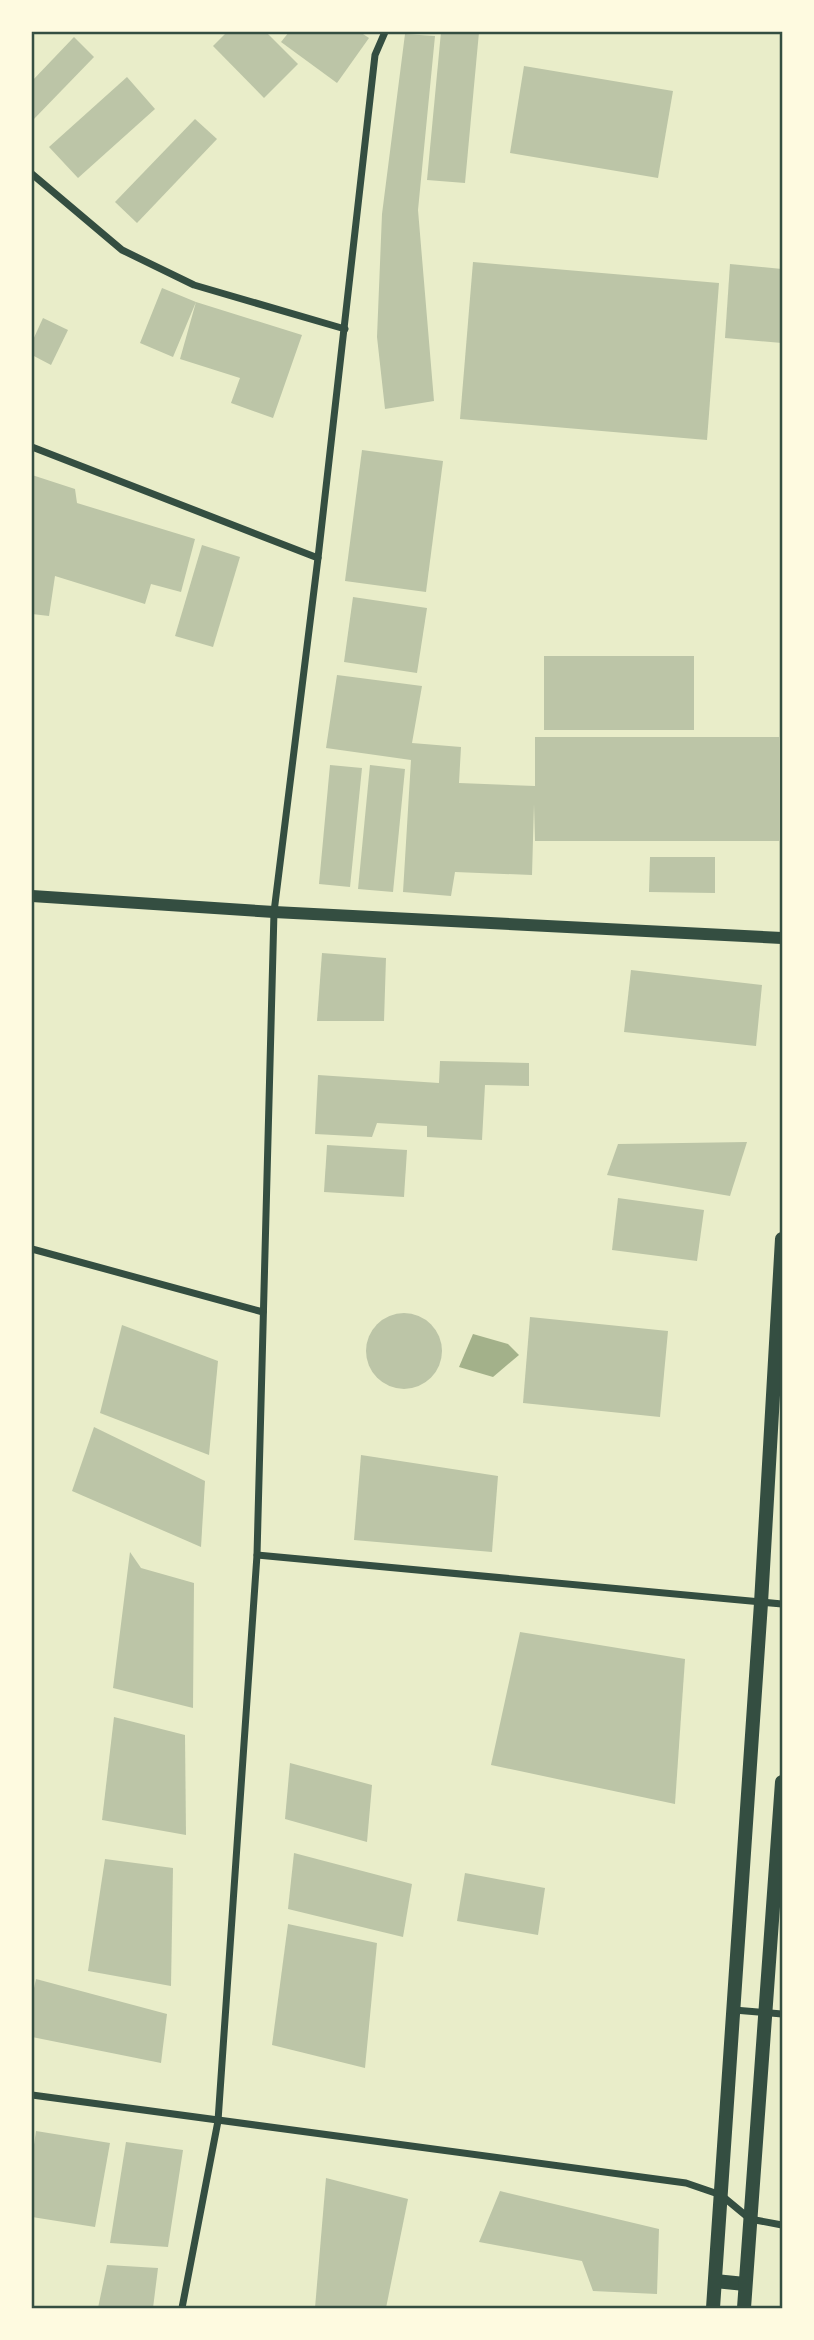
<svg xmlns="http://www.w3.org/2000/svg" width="814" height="2340" font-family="Raleway,sans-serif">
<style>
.water{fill:#a3b18a}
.building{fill:#bcc5a7}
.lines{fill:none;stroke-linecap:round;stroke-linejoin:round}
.minor{stroke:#344e41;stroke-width:7}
.tertiary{stroke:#344e41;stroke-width:12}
.secondary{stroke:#344e41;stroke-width:14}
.neatline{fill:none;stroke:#344e41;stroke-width:2.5}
</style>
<rect width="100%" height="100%" fill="#e9edc9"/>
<path class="water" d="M473 1334 508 1344 519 1355 493 1377 459 1367Z"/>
<g class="building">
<path d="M227 32H266L298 64 264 98 213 46Z"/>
<path d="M289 32H360L369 38 337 83 281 42Z"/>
<path d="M441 32H479L465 183 427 180Z"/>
<path d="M405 34 435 36 418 210 434 401 385 409 377 337 382 214Z"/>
<path d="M74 37 94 57 32 121V81Z"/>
<path d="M524 66 673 91 658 178 510 153Z"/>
<path d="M127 77 155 109 78 178 49 147Z"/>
<path d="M195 119 217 139 137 223 115 202Z"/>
<path d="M473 262 719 283 707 440 460 419Z"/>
<path d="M730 264 782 269V343L725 338Z"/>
<path d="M162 288 196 302 302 335 273 418 231 403 240 378 180 359 196 302 173 357 140 343Z"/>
<path d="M43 318 68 330 51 365 32 355V342Z"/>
<path d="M362 450 443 461 426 592 345 581Z"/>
<path d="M32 475 75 489 77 503 195 539 181 592 151 584 145 604 55 576 49 616 32 614Z"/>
<path d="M202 545 240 557 213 647 175 636Z"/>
<path d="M353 597 427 608 417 673 344 662Z"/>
<rect x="544" y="656" width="150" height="74"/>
<path d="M337 675 422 686 412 743 461 747 459 783 535 786V737H779V841H535L534 804 532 875 455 872 451 896 403 892 411 760 326 748Z"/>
<path d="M330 765 362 768 350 887 319 884Z"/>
<path d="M370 765 405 769 393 892 358 889Z"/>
<path d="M650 857H715V893L649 892Z"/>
<path d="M322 953 386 958 384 1021H317Z"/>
<path d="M631 970 762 985 756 1046 624 1032Z"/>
<path d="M440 1061 529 1063V1086L485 1085 482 1140 427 1137V1126L377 1123 372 1137 315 1134 318 1075 439 1083Z"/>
<path d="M747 1142 730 1196 607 1175 618 1144Z"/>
<path d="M327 1145 407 1150 404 1197 324 1192Z"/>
<path d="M618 1198 704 1210 697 1261 612 1250Z"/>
<circle cx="404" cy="1351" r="38"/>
<path d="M530 1317 668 1331 660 1417 523 1403Z"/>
<path d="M122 1325 218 1361 209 1455 100 1413Z"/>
<path d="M94 1427 205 1481 201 1547 72 1491Z"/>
<path d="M361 1455 498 1476 492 1552 354 1540Z"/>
<path d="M130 1552 141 1568 194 1583 193 1708 113 1688Z"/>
<path d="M520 1632 685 1659 675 1804 491 1765Z"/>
<path d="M114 1717 185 1735 186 1835 102 1820Z"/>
<path d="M290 1763 372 1785 367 1842 285 1819Z"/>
<path d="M294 1853 412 1884 403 1937 288 1909Z"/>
<path d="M105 1859 173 1868 171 1986 88 1971Z"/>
<path d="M465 1873 545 1888 538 1935 457 1921Z"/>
<path d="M288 1924 377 1943 365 2068 272 2045Z"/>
<path d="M36 1979 167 2014 161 2063 32 2037V1997Z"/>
<path d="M36 2131 110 2143 95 2227 32 2217V2159Z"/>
<path d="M126 2142 183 2150 168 2247 110 2243Z"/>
<path d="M326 2178 408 2199 386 2308H315Z"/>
<path d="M500 2191 659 2229 657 2294 593 2291 582 2261 479 2242Z"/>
<path d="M107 2265 158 2268 153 2308H98Z"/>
</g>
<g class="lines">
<g class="minor">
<path d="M32 174 122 250 194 285 345 329"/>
<path d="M32 447 318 558"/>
<path d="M32 1249 263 1312"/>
<path d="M257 1555 782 1604"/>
<path d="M734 2010 782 2014"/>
<path d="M32 2095 686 2183 721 2195 750 2219 782 2225"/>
<path d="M182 2308 218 2121 257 1555 274 912 318 558 375 55 385 32"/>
</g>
<path class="tertiary" d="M32 896 274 912 782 938"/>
<g class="secondary">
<path d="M715 2281 745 2284"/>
<path d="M713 2308 761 1603 782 1239"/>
<path d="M744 2308 782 1782"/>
</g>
</g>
<rect width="814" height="2340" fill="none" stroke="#fefae0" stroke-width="66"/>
<rect x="33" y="33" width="748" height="2274" class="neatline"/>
</svg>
